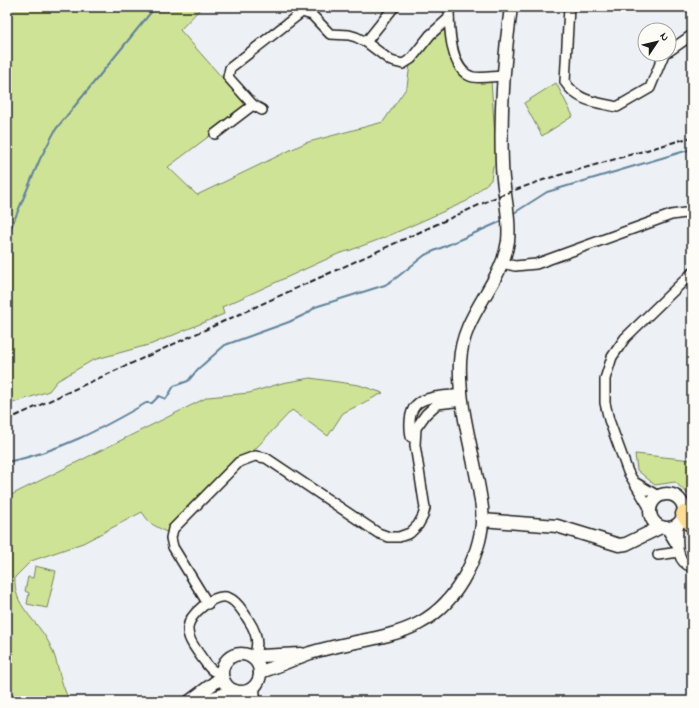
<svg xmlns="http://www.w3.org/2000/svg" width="699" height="708" font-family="'Indie Flower',sans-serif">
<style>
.green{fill:#cfe397;stroke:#76805a}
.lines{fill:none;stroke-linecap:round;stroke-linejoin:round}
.stream{stroke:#618299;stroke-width:2}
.street-casing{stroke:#1c1c1c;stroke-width:12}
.secondary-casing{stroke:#1c1c1c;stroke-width:15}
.highway-casing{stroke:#1c1c1c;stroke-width:19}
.street{stroke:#fdfcf7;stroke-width:9}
.secondary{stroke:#fdfcf7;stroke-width:12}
.highway{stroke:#ffdd96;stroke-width:16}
.rail{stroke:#1c1c1c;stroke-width:2;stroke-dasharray:6 3;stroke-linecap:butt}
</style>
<rect width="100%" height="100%" fill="#edf1f6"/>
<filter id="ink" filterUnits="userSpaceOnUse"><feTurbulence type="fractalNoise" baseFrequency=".025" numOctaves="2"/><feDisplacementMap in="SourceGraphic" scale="8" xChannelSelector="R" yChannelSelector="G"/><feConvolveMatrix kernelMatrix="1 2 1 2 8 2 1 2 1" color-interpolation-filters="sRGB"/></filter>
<g filter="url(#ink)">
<g class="green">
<path d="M7 7H202L180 30 248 107 168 167 197 195 305 143 383 122 407 87 410 64 446 22 459 71 491 81 497 164 493 166 491 180 467 201 386 237 351 250 338 254 222 307 224 314 152 344 93 360 57 381 49 391 7 405Z"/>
<path d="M556 83 573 116 542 136 524 103Z"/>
<path d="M310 378 359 385 383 393 343 413 328 436 292 410C252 452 212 497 166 532L150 523 142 512 83 543 31 561 15 577C13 607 36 618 49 643 59 661 59 683 70 701H7V497L208 397 249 393 282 383Z"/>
<path d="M635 454 692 460V504L689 495 675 482 655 485 637 470Z"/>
<path d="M35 566 56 571 47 608 27 604 29 593 25 591 28 577 33 578Z"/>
</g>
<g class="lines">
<g class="stream">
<path d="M514 213 547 192 692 149"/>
<path d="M7 237 40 159 56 129 152 11 166 9 170 7"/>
<path d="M7 462C58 452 101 429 146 403H152L159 396 166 399 174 386 188 381 198 369 225 345 289 322 308 313 315 307 385 285 396 278 425 255 502 221"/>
</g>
<defs>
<g id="street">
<path d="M449 7C449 25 450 72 473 77 483 79 494 76 504 76"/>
<path d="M569 7 565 82C578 102 596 102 617 107L650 88 664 54"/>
<path d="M691 7 692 8"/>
<path d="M366 42 394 7"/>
<path d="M669 51 692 35"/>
<path d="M262 110 253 105 228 77 230 68 302 12 312 15 330 34 349 35 356 37 366 42 391 61 403 64 411 59 430 35 449 18"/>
<path d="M215 134 253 105"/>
<path d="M502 263 515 266 536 264 671 215 692 212"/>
<path d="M411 437C404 394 429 398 462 394"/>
<path d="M636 483 658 496"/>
<path d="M650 509 628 472 609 420 605 403V379L612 357 625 338 692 273"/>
<path d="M678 525C678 540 674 562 692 567"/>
<path d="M666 528 677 546"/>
<path d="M658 555 679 552"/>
<path d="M208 604 173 547 171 538 173 529 239 462 255 456 266 458 378 533 389 537H399L410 533 418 525 423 516 425 508 415 445 416 428 426 414 437 404 463 401"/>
<path d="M222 674C211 672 208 666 202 658 196 649 187 639 188 628 189 614 213 595 226 597 236 599 244 613 249 621 257 633 260 645 253 658"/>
</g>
<g id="secondary">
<circle cx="667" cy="511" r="17"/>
<path d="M482 520 557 526 619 545 626 544 661 527"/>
<circle cx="241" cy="673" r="19"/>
<path d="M253 658 260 656 301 654"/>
<path d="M260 672C277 667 293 659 310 653 375 633 431 643 467 572 477 553 484 529 482 508 476 460 458 411 460 362 462 313 502 285 508 241 511 214 502 190 502 163 500 111 504 58 511 7"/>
<path d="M253 688 254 701"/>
<path d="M190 701 222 677"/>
<path d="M204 701 235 691"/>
</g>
<path id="highway" d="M684 514 692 524"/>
</defs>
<use href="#street" class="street-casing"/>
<use href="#secondary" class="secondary-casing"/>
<use href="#highway" class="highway-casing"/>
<use href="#street" class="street"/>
<use href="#secondary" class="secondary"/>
<use href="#highway" class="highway"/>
<path class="rail" d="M7 420 501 195 546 179 692 137"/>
</g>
</g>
<rect width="699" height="708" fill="none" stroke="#fdfcf7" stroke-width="24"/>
<rect x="12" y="12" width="675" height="684" fill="none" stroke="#1c1c1c" stroke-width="1.5" filter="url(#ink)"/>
<g transform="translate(657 42) rotate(55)"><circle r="19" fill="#fdfcf7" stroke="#a3a29f"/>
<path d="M0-3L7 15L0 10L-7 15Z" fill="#1c1c1c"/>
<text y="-6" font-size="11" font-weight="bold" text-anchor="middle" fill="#1c1c1c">N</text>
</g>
</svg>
